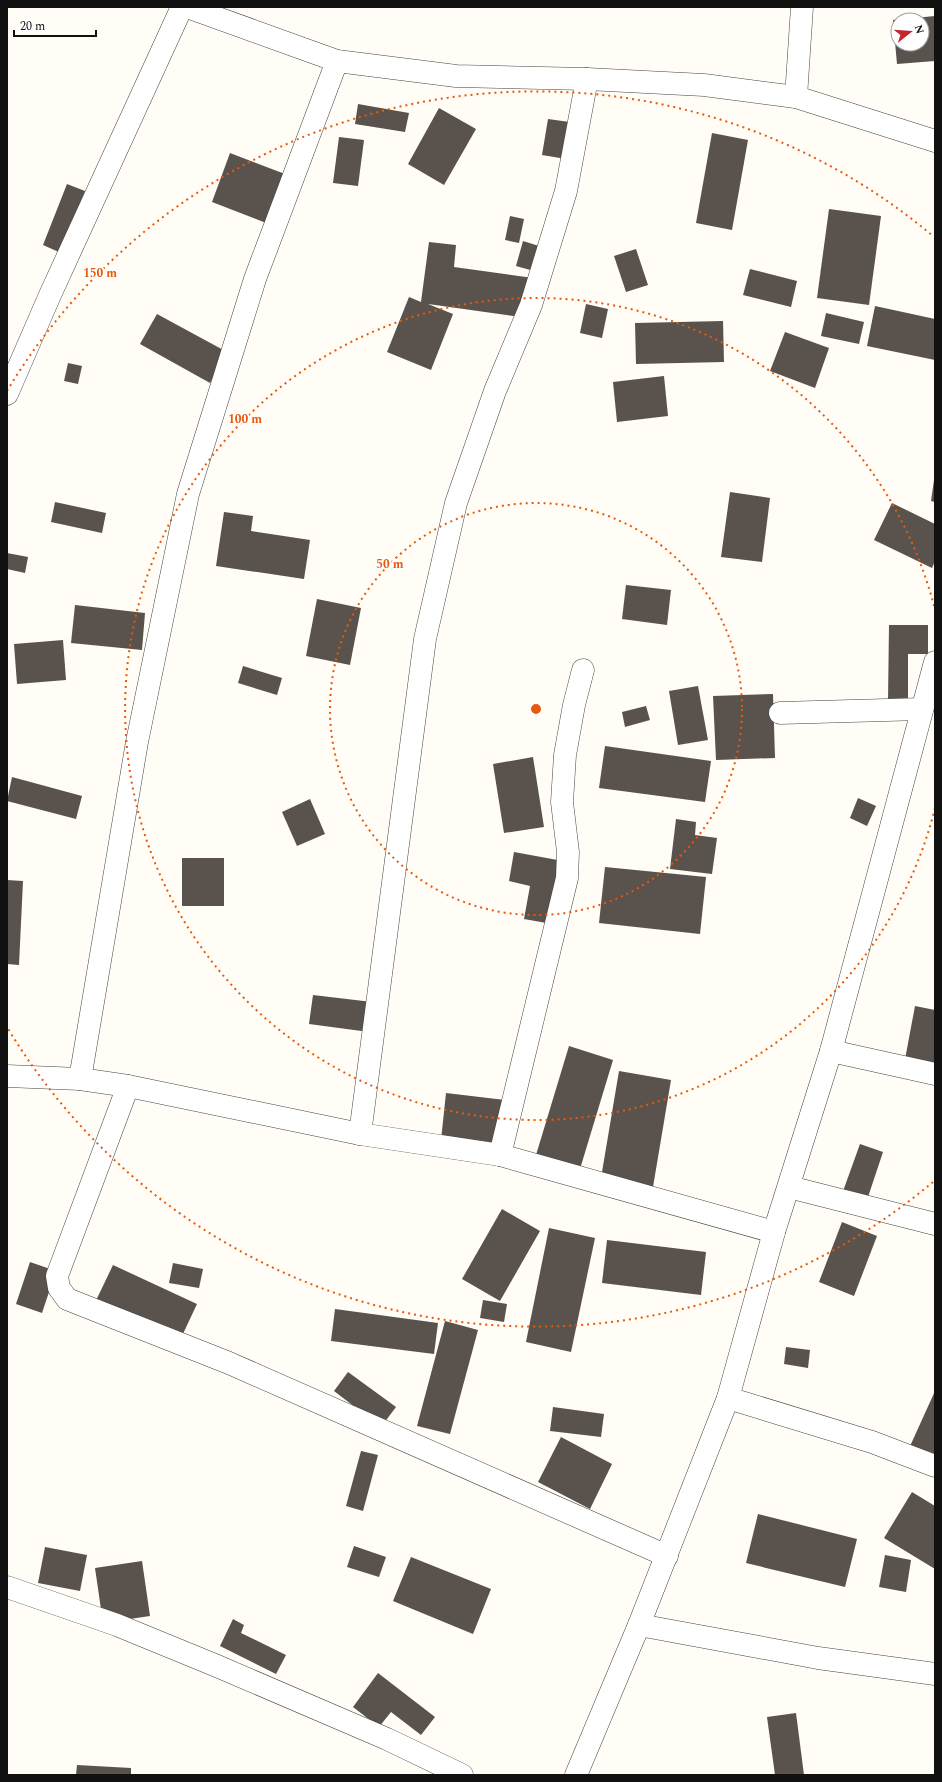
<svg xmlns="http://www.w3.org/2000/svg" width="942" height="1782" font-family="Spectral,serif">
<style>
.building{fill:#5a524d}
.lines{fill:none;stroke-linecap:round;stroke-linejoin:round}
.minor-casing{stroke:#444;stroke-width:23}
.tertiary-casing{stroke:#444;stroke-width:23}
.minor{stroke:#fff;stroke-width:22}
.tertiary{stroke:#fff;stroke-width:22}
.ring{fill:none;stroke:#e8590c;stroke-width:2;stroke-dasharray:2 4}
.centre{fill:#e8590c;stroke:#fff;stroke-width:2}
.ring-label{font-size:12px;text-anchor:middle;font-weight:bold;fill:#e8590c;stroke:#fff;stroke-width:4;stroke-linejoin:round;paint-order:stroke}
</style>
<rect width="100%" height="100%" fill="#fffdf5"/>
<g class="building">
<path d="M935 16V61L897 64 893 20 898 19V44H922V20L904 19Z"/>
<path d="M358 104 409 113 405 132 355 124Z"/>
<path d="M439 108 476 129 444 185 408 164Z"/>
<path d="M548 119 577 123 572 160 542 155Z"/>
<path d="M712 133 748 140 732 230 696 223Z"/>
<path d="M339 137 364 140 358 186 333 183Z"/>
<path d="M230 153 285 174 266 223 212 202Z"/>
<path d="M67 184 85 191 61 253 43 245Z"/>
<path d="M829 209 881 216 869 305 817 298Z"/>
<path d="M510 216 524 219 519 243 505 240Z"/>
<path d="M523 241 555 251 548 275 516 266Z"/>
<path d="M429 242 456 245 454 267 533 278 528 318 428 304 453 314 431 370 387 352 409 297 421 302Z"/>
<path d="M636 249 648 285 626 292 614 256Z"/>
<path d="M750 269 797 281 791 307 743 295Z"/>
<path d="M586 304 608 309 602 338 580 333Z"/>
<path d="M875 306 935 319V360L867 346Z"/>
<path d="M826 313 864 322 859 344 821 336Z"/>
<path d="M157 314 227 352 210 383 140 344Z"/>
<path d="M723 321 724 362 636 364 635 323Z"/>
<path d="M785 332 829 348 815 388 770 371Z"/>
<path d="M68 363 82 366 78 384 64 381Z"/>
<path d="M664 376 668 416 617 422 613 382Z"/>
<path d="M934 480H935V502L931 501Z"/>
<path d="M730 492 770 498 762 562 721 557Z"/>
<path d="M55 502 106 513 102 533 51 522Z"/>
<path d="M892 503 935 524V561L932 568 874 540Z"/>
<path d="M224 512 253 516 251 531 310 540 304 579 216 566Z"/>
<path d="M7 553 28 557 25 573 7 569Z"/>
<path d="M626 585 671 590 667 625 622 619Z"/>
<path d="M317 599 361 608 350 665 306 656Z"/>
<path d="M75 605 145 613 142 650 71 643Z"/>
<path d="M889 625H928V654H908V702L888 701Z"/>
<path d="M63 640 66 680 17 684 14 644Z"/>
<path d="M243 666 282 678 277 695 238 683Z"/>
<path d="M698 686 708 740 678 745 669 691Z"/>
<path d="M773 694 775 758 716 760 713 696Z"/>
<path d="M646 706 650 720 625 727 622 712Z"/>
<path d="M605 746 711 761 705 802 599 788Z"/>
<path d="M533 757 544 827 504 833 493 764Z"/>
<path d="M12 777 82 796 76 819 7 801Z"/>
<path d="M858 798 876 806 867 826 850 818Z"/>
<path d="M310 799 325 834 297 846 282 812Z"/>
<path d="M676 819 696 822 695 835 717 838 712 874 670 869Z"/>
<path d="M514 852 563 861 552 924 524 919 530 886 509 881Z"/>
<rect x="182" y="858" width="42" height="48"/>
<path d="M605 867 706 877 700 934 599 923Z"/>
<path d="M7 880 23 881 19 965 7 964Z"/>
<path d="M313 995 372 1002 369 1032 309 1024Z"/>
<path d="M915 1006 935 1010V1076L903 1070Z"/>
<path d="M569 1046 613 1060 580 1169 536 1155Z"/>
<path d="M619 1071 671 1080 653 1187 601 1178Z"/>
<path d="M446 1093 505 1100 500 1145 441 1140Z"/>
<path d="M860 1144 883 1152 866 1203 842 1194Z"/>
<path d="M502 1209 540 1231 500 1301 462 1279Z"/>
<path d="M842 1222 877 1236 854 1296 819 1282Z"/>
<path d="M549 1228 595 1238 571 1352 526 1342Z"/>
<path d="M607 1240 706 1252 701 1295 602 1283Z"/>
<path d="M30 1262 56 1271 42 1313 16 1304Z"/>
<path d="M173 1263 203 1269 199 1288 169 1283Z"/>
<path d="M113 1265 197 1304 174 1353 90 1313Z"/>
<path d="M483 1300 507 1304 504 1322 480 1318Z"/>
<path d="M335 1309 438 1323 434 1354 331 1341Z"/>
<path d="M445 1321 478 1330 450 1434 417 1426Z"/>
<path d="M786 1347 810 1350 808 1368 784 1364Z"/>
<path d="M348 1372 396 1407 381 1427 334 1391Z"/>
<path d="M935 1391V1469L906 1455Z"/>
<path d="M553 1407 604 1414 601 1437 550 1431Z"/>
<path d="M561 1437 612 1464 590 1509 538 1482Z"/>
<path d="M361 1451 378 1455 363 1511 346 1506Z"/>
<path d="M912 1492 935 1506V1569L884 1538Z"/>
<path d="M758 1514 857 1539 845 1587 746 1563Z"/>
<path d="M354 1546 386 1557 379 1577 347 1567Z"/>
<path d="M45 1547 87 1555 80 1591 38 1583Z"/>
<path d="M885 1555 911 1560 906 1592 879 1587Z"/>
<path d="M411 1557 491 1589 473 1634 393 1601Z"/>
<path d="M142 1561 150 1616 103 1623 95 1568Z"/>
<path d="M233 1619 244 1625 241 1633 286 1655 276 1674 220 1646Z"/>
<path d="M378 1673 435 1717 421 1735 391 1712 379 1727 353 1707Z"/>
<path d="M796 1713 804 1775H775L767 1717Z"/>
<path d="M77 1765 131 1768V1775H76Z"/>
</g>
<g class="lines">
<defs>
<g id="minor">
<path d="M187 7 337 61 456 76 587 79 704 85 796 97 935 141"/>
<path d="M796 97 802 7"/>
<path d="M7 394 50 295 182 7"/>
<path d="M780 713 922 709"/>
<path d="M831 1051 935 1074"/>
<path d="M7 1076 80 1079 128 1086 360 1134 500 1155 774 1232"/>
<path d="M80 1079 137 742 188 494 255 279 337 61"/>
<path d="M128 1086 57 1276 59 1288 67 1299 229 1363 667 1556"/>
<path d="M360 1134 425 639 456 503 495 391 531 305 566 191 587 79"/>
<path d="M500 1155 567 878 568 852 562 802 565 755 574 705 583 670"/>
<path d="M789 1187 935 1224"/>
<path d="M728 1398 872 1442 935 1466"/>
<path d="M7 1587 117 1625 217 1666 387 1739 462 1775"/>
<path d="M639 1625 818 1658 935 1674"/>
</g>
<path id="tertiary" d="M576 1775 639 1625 728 1398 774 1232 831 1051 935 662"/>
</defs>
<use href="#minor" class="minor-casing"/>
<use href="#tertiary" class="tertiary-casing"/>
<use href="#minor" class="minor"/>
<use href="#tertiary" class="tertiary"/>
</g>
<g class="ring">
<circle cx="536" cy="709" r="206"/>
<path d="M935 808A411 411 0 1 1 935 610"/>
<path d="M933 1182A617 617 0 0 1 7 1027M7 391A617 617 0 0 1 933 236"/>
</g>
<circle cx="536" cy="709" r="6" class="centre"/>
<g class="ring-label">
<text x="100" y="277">150 m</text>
<text x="245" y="423">100 m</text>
<text x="390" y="568">50 m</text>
</g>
<rect width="942" height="1782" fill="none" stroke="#111111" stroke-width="16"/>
<g transform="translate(910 32) rotate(73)"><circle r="19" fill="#ffffff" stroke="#a0a0a0"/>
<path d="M0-3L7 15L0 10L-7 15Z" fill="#c4262e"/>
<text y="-6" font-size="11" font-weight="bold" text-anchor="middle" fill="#111111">N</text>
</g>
<path d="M14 30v6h82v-6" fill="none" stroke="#111111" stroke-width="2"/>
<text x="20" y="30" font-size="12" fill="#111111" stroke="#ffffff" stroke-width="3" paint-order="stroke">20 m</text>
</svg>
